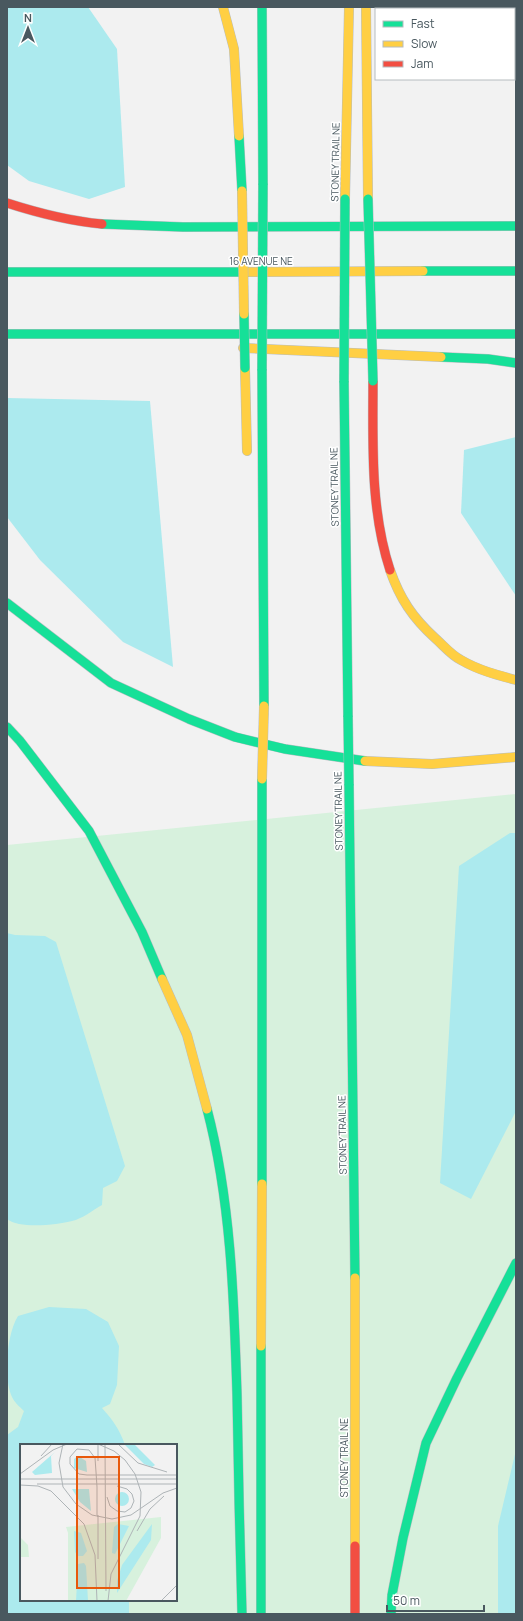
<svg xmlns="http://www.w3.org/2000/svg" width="523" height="1621" font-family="Manrope,sans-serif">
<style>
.green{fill:#d7f1dd;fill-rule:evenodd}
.water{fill:#aceaee}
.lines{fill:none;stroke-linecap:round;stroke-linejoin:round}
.fast-casing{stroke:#b7bdc1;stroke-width:10}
.slow-casing{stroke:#b7bdc1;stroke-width:10}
.jam-casing{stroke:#b7bdc1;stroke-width:10}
.fast{stroke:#16e098;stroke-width:9}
.slow{stroke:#ffcf43;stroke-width:9}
.jam{stroke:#f24e42;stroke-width:9}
.fast-bridge-casing{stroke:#b7bdc1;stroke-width:10;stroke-linecap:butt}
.slow-bridge-casing{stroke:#b7bdc1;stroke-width:10;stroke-linecap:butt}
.fast-bridge{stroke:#16e098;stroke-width:9}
.slow-bridge{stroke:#ffcf43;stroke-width:9}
.labels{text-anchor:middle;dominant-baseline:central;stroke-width:3;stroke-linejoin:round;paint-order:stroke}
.street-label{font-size:10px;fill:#49585f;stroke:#fff}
.inset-road{fill:none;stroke:#aeb4b7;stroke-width:1}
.view{fill:#e8590c;fill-opacity:0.15;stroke:#e8590c;stroke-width:2}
.inset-edge{fill:none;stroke:#49585f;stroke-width:2}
</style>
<rect width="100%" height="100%" fill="#f2f2f2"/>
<path class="green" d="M516 794V1614H7V845ZM21 1445H176V1600H21Z"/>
<g class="water">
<path d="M7 7H88L117 49 125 187 89 199 29 181 7 165Z"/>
<path d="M7 398 150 401 173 667 123 642 40 560 7 517Z"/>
<path d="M516 437V596L461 513 464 450Z"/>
<path d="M510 833H516V1111L471 1199 440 1183 459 866Z"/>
<path d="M7 933 15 935 45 936 56 942 125 1166 117 1181 103 1188 102 1205C93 1210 82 1219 72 1221 57 1225 19 1229 7 1219Z"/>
<path d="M49 1307 86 1309 108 1322 119 1346 117 1385 110 1404 102 1408C112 1419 120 1430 125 1445H21V1600H129V1614H7V1435L18 1427 24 1411C20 1407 14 1402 12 1397 3 1378 7 1333 18 1316Z"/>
<path d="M516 1450V1614H498V1526Z"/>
</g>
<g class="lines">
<defs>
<g id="fast">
<path d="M262 7 263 185"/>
<path d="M239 136 242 191"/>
<path d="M102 224 183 227 516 226"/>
<path d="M423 271H516"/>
<path d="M7 272H247"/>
<path d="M7 334H516"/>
<path d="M441 357 488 359 516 363"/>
<path d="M262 369 264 706"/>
<path d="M344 381 348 717"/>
<path d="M7 603 111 683 189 719 235 737 285 749 365 761"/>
<path d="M7 727 20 741 89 831 142 932 162 979"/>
<path d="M349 784 355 1278"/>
<path d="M207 1109C231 1200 234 1300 237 1394 238 1467 240 1541 242 1614"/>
<path d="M262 1184V779"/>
<path d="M261 1614V1346"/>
<path d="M391 1614 392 1595 403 1538 426 1443 457 1378 516 1263"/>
</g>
<g id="slow">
<path d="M223 7 234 49 239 136"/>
<path d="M366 7 368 199"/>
<path d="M345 199 349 7"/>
<path d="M247 272 423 271"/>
<path d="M243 348 441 357"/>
<path d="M245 368 247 451"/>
<path d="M390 570C400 599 413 618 435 638 444 646 451 655 461 660 478 670 497 675 516 680"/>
<path d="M365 761 432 764 516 757"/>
<path d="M162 979 187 1035 207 1109"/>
<path d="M355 1278V1546"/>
<path d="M261 1346 262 1184"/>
</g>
<g id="jam">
<path d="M7 203C38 213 69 221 102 224"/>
<path d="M373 381C373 444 370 509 390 570"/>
<path d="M355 1546V1614"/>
</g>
</defs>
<use href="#fast" class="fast-casing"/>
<use href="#slow" class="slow-casing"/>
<use href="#jam" class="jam-casing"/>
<use href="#fast" class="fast"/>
<use href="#slow" class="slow"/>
<use href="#jam" class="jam"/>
<defs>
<g id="fast-bridge">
<path d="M368 199 373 381"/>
<path d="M244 314 245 368"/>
<path d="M262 369 263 185"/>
<path d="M344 381 345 199"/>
<path d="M348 717 349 784"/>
</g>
<g id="slow-bridge">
<path d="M242 191 244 314"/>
<path d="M262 779 264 706"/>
</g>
</defs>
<use href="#fast-bridge" class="fast-bridge-casing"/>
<use href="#slow-bridge" class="slow-bridge-casing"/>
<use href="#fast-bridge" class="fast-bridge"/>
<use href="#slow-bridge" class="slow-bridge"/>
</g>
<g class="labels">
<g class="street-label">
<text transform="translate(335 162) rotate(-89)">STONEY TRAIL NE</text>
<text x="261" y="261">16 AVENUE NE</text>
<text transform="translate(334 487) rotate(-91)">STONEY TRAIL NE</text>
<text transform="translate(338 811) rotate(-91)">STONEY TRAIL NE</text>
<text transform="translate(342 1135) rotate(-91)">STONEY TRAIL NE</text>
<text transform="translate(344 1458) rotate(-90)">STONEY TRAIL NE</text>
</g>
</g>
<g transform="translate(20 1444)">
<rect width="157" height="157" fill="#f2f2f2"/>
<path d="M141 73V94L106 157H48V89L46 83ZM0 93 8 101 9 113H0Z" fill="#d7f1dd"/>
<path d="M104 0H114L135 21 132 23 124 20ZM35 8 31 12 32 29 15 31 12 28ZM58 12 66 17 67 28 54 24V15ZM52 45H69L71 67 60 58ZM95 55a7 7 0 1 1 14 0a7 7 0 1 1-14 0ZM98 80 109 82 95 110 92 109 94 83ZM132 80 131 96 97 149V137L102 121ZM54 87 61 89 67 107 63 112H58L55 108ZM64 119 66 122 68 157H56L58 120Z" fill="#aceaee"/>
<path class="inset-road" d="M43 0 39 19 43 43 56 60 72 71 92 75 111 71 143 49 157 44M78 0 94 7 105 16 115 30 121 48 120 72 91 130 88 157M78 0V17M98 0 118 19 147 28M85 1 86 147M21 12 32 0M0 30 33 6 47 0M0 35H157M17 40H157M0 41 18 42 31 47 64 80 75 111 77 157M87 53 90 62 97 67 105 68 111 64 114 57 112 50 107 45 97 42M78 73 77 71V43L76 28 75 14 69 6 57 5 50 13V20L59 30 67 31H157M117 87 130 65 144 52M78 115V71M141 157 157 141"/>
<path class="view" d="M57 13H99V144H57Z"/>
<rect width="157" height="157" class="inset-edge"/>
</g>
<rect width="523" height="1621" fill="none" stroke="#49585f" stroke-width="16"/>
<rect x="375" y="8" width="140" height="72" fill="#ffffff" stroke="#b6bcbf"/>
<rect x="383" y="21" width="20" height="6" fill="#16e098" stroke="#b6bcbf"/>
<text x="411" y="28" font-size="12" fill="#49585f">Fast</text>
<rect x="383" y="41" width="20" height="6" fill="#ffcf43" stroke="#b6bcbf"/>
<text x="411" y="48" font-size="12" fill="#49585f">Slow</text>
<rect x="383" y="61" width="20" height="6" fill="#f24e42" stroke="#b6bcbf"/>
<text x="411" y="68" font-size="12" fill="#49585f">Jam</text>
<g transform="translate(28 28)" stroke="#ffffff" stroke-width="3" paint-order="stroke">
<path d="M0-3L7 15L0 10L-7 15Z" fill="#49585f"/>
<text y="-6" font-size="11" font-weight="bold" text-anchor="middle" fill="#49585f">N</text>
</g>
<path d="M387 1605v6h97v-6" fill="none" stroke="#49585f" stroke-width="2"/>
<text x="393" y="1605" font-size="12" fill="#49585f" stroke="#ffffff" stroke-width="3" paint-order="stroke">50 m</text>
</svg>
